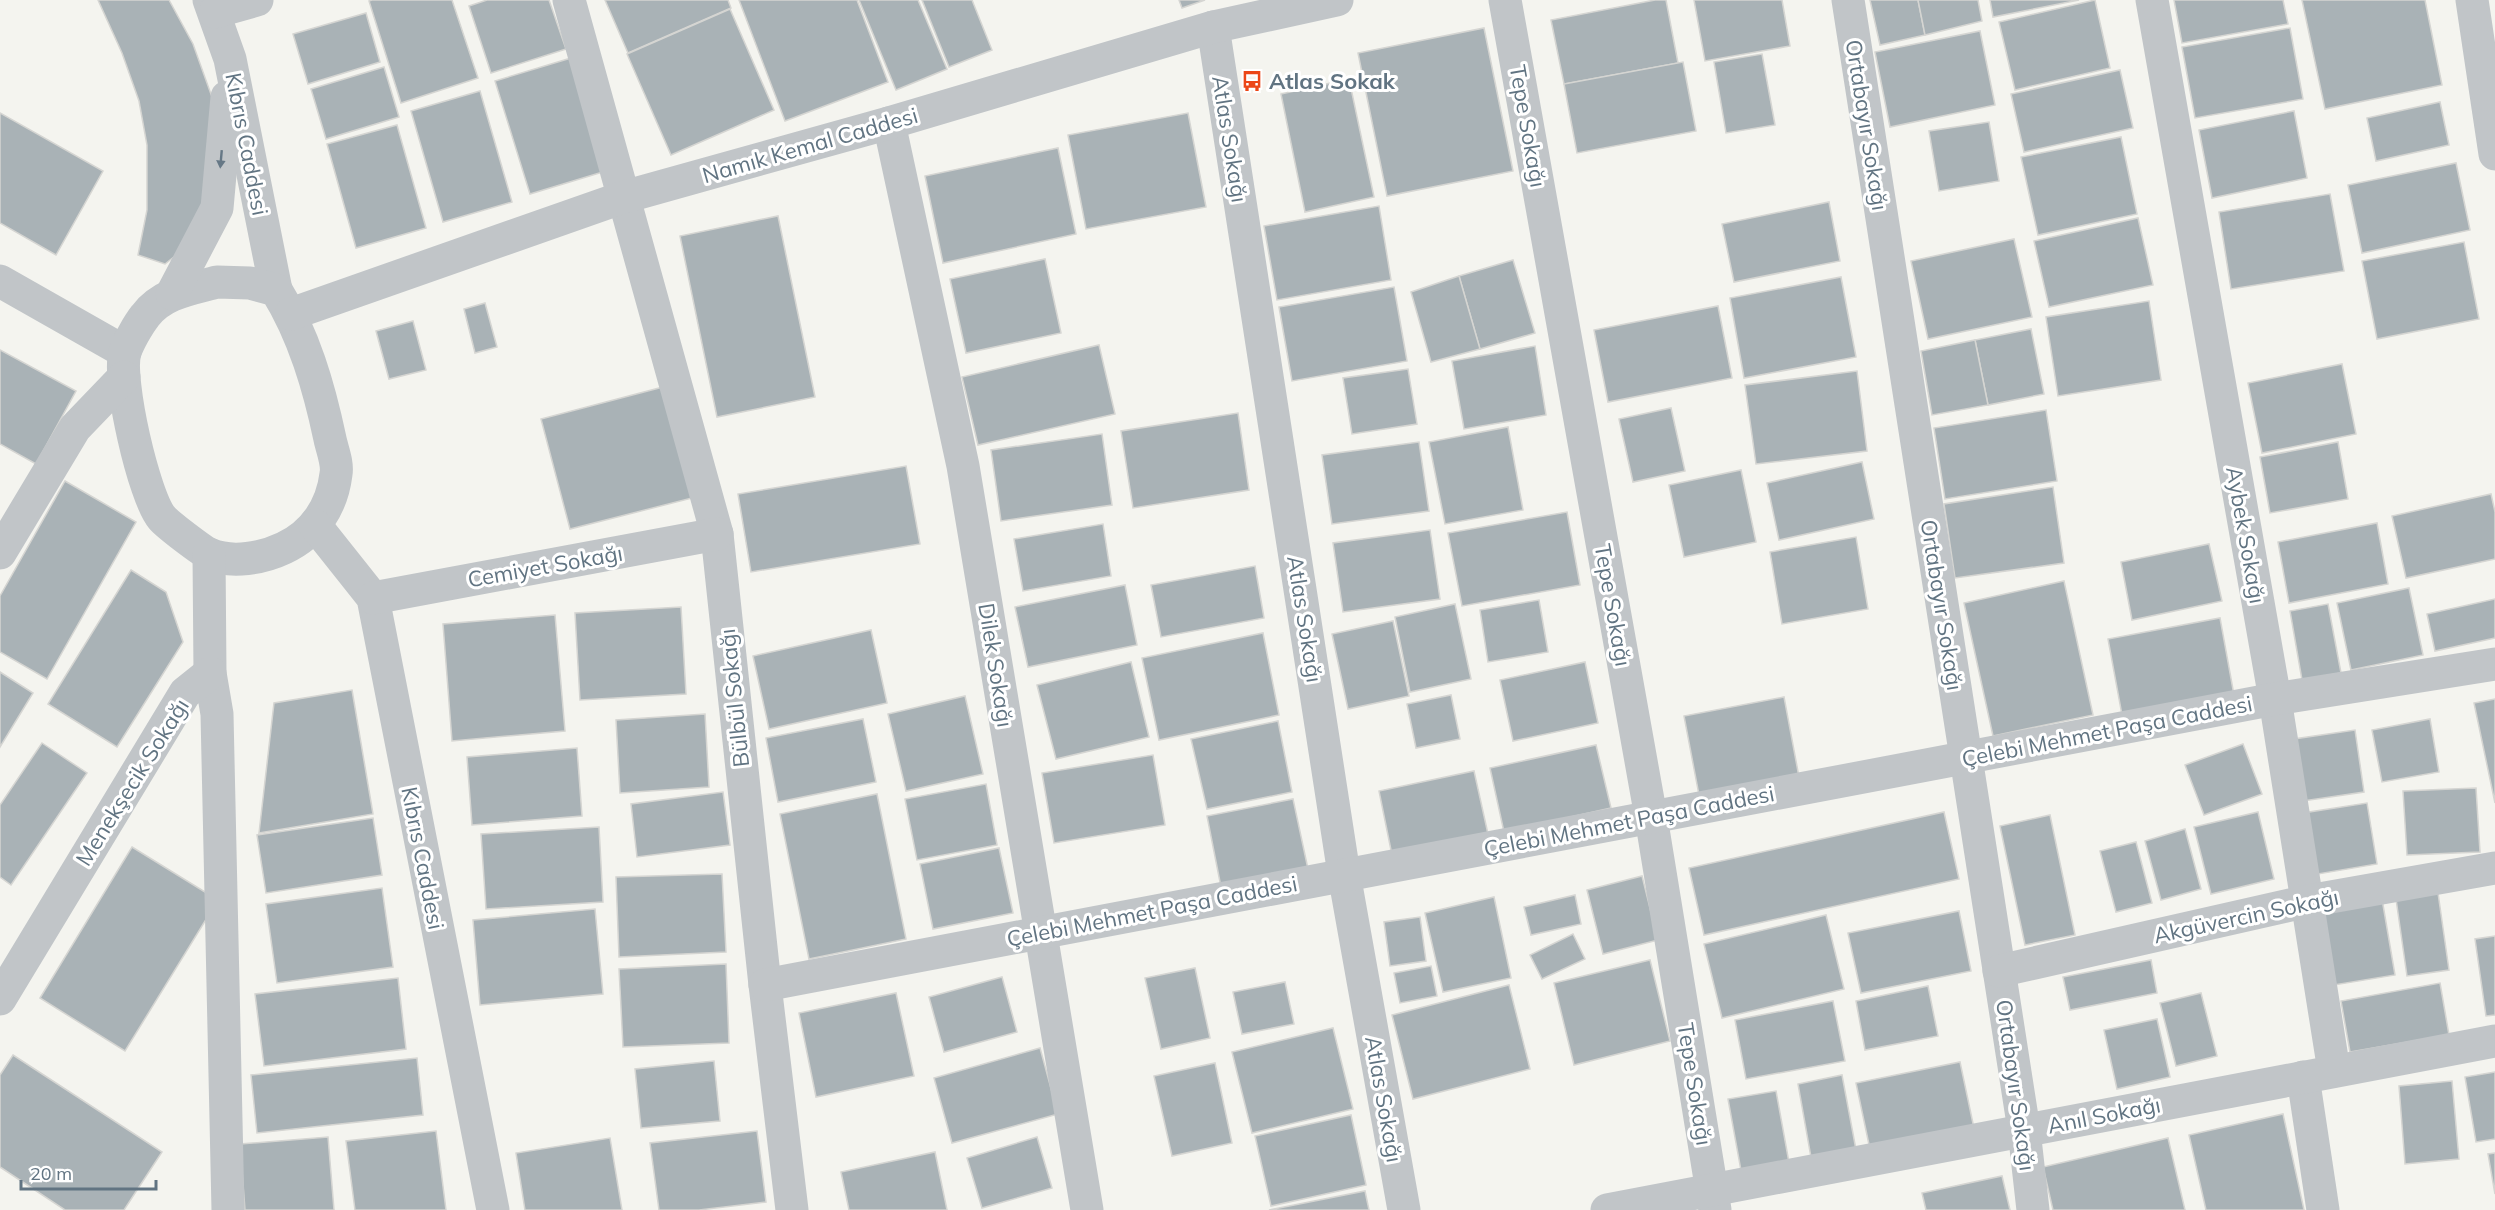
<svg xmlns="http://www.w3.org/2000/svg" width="2495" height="1210" font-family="Mulish,sans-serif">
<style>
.building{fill:#a9b2b6;stroke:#d5d5d2;stroke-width:1.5}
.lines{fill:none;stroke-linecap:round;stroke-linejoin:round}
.minor{stroke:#c1c5c8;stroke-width:33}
.oneway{fill:#667886}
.labels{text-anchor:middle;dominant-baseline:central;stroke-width:6;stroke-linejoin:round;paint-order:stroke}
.poi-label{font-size:22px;font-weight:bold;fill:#617482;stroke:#fff;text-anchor:start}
.street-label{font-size:22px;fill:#617482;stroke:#fff}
</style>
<rect width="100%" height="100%" fill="#f4f4ef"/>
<g class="building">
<path d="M98 0H169L193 44 212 97 206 193 189 245 165 264 138 255 147 210V145L139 101 122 53Z"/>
<path d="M372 0H452L478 78 401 103 369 1Z"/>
<path d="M487 0H549L566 49 491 73 469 6Z"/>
<path d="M605 0H728L731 8 628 53Z"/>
<path d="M739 0H857L888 82 785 121Z"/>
<path d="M859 0H918L947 69 896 90Z"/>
<path d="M922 0H972L992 50 949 67Z"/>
<path d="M1179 0H1205L1182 8Z"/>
<path d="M1655 0H1666L1678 63 1564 84 1551 20Z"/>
<path d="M1694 0H1782L1790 46 1705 61Z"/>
<path d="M1870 0H1918L1925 35 1880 45Z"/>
<path d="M1918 0H1978L1982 21 1925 35Z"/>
<path d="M1990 0H2079L1993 17Z"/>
<path d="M2095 0 2110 68 2015 90 1999 22Z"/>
<path d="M2174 0H2283L2288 24 2182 43Z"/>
<path d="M2302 0H2425L2442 85 2325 109Z"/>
<path d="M730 9 774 110 671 155 627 54Z"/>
<path d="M366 13 380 62 308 84 293 34Z"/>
<path d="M1484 28 1513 171 1387 196 1358 53Z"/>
<path d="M2290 28 2303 99 2195 118 2182 47Z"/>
<path d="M1980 31 1995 105 1890 127 1875 52Z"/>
<path d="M1762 54 1775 125 1726 133 1714 62Z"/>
<path d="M571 58 606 171 530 194 495 81Z"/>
<path d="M1683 62 1696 131 1577 153 1564 84Z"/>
<path d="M384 67 399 117 326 139 311 89Z"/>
<path d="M2120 70 2133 128 2024 152 2011 94Z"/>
<path d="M1349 79 1374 197 1305 212 1281 94Z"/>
<path d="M480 91 512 202 443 222 411 111Z"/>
<path d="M2440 102 2449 145 2376 161 2367 118Z"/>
<path d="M2294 111 2307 178 2212 198 2199 130Z"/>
<path d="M0 113 103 171 56 255 0 223Z"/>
<path d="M1188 113 1206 207 1086 229 1068 135Z"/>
<path d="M1989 122 1999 181 1939 191 1929 131Z"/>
<path d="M397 125 426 228 356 248 327 144Z"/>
<path d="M2121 137 2137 214 2038 235 2021 157Z"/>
<path d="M1058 148 1076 234 943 263 925 176Z"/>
<path d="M2456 163 2470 230 2362 253 2348 185Z"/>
<path d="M2330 194 2344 271 2231 289 2219 212Z"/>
<path d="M1829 202 1840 261 1734 282 1722 224Z"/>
<path d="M1379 206 1391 280 1277 300 1264 226Z"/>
<path d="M778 216 815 397 717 417 680 236Z"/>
<path d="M2138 218 2153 285 2049 307 2034 241Z"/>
<path d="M2014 239 2032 317 1928 339 1911 261Z"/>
<path d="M2464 242 2479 319 2377 339 2362 261Z"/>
<path d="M1045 259 1061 333 966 353 950 279Z"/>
<path d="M1513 260 1535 333 1480 349 1459 276Z"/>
<path d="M1459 276 1480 349 1431 362 1411 292Z"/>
<path d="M1841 277 1856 357 1744 378 1730 298Z"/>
<path d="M1394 287 1407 361 1292 381 1279 307Z"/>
<path d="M2149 301 2161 380 2058 396 2046 317Z"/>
<path d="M485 303 497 347 475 353 464 309Z"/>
<path d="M1718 306 1732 378 1608 402 1594 330Z"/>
<path d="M413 321 426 370 389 379 376 331Z"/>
<path d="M2031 329 2044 394 1988 405 1975 340Z"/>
<path d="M1975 340 1988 405 1932 415 1921 351Z"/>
<path d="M1099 345 1115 414 978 445 962 377Z"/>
<path d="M1535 346 1546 415 1464 429 1452 361Z"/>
<path d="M0 350 76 391 36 464 0 444Z"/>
<path d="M2342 364 2356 434 2262 453 2248 383Z"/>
<path d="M1408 369 1417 424 1352 434 1343 378Z"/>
<path d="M1857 371 1867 451 1756 464 1745 385Z"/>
<path d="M663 387 692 498 570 529 541 419Z"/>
<path d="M1671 408 1685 471 1633 482 1619 419Z"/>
<path d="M2046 410 2057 481 1945 499 1934 428Z"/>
<path d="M1238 413 1249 490 1133 508 1121 431Z"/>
<path d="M1508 427 1523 510 1445 524 1429 442Z"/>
<path d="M1102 434 1112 505 1001 521 991 450Z"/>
<path d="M1419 442 1429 511 1332 524 1322 455Z"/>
<path d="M2338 442 2348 499 2270 513 2260 457Z"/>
<path d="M1862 462 1874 519 1779 540 1767 483Z"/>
<path d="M906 466 920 544 751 572 738 494Z"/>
<path d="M1741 470 1756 542 1684 557 1669 485Z"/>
<path d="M65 481 136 522 47 679 0 652V596Z"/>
<path d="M2053 487 2064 563 1955 578 1944 504Z"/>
<path d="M2491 494 2495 512V559L2406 578 2392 516Z"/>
<path d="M1567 512 1580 585 1462 606 1448 533Z"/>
<path d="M2377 523 2388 584 2289 603 2278 542Z"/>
<path d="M1103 524 1111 576 1023 591 1014 539Z"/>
<path d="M1430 530 1440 599 1343 612 1333 543Z"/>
<path d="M1856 537 1868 609 1782 624 1770 552Z"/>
<path d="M2209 544 2222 601 2132 620 2121 562Z"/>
<path d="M1255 566 1264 618 1161 637 1151 585Z"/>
<path d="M131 570 166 592 183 642 117 747 48 704Z"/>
<path d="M2064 581 2093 715 1993 736 1964 603Z"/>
<path d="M1125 585 1137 645 1028 667 1015 607Z"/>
<path d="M2409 588 2423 655 2351 670 2337 603Z"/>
<path d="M2495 599V638L2435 651 2427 614Z"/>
<path d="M1539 600 1548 652 1488 662 1480 610Z"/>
<path d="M1455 604 1471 679 1410 692 1395 617Z"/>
<path d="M2328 604 2341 673 2302 680 2290 611Z"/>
<path d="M681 607 686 694 580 700 575 613Z"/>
<path d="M555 615 565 731 452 741 443 624Z"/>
<path d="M2220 618 2234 695 2122 715 2108 639Z"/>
<path d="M1393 621 1409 696 1348 709 1332 634Z"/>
<path d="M871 630 887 703 769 729 753 656Z"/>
<path d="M1263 633 1279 715 1159 740 1142 658Z"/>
<path d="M1131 662 1149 737 1056 759 1037 685Z"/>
<path d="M1585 662 1598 723 1513 741 1500 680Z"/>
<path d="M0 672 33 693 0 747Z"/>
<path d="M352 690 373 814 259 833 274 703Z"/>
<path d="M1451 695 1460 739 1416 748 1407 704Z"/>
<path d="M965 696 983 774 906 791 888 714Z"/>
<path d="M1784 697 1799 777 1699 795 1684 716Z"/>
<path d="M2495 699V803L2474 703Z"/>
<path d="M705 714 709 787 620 793 616 720Z"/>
<path d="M863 719 876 782 778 802 766 738Z"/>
<path d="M2430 719 2439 772 2382 782 2372 730Z"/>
<path d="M1278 721 1292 792 1207 809 1191 739Z"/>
<path d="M2355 730 2364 792 2303 801 2294 739Z"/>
<path d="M42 743 87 773 11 885 0 877V805Z"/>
<path d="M2243 744 2262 794 2204 815 2185 765Z"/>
<path d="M1596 745 1611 808 1504 832 1490 768Z"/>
<path d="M577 748 582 816 472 825 467 757Z"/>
<path d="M1153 755 1165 825 1054 843 1042 773Z"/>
<path d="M1474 771 1488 834 1392 855 1379 791Z"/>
<path d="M986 784 997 845 917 860 905 799Z"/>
<path d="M2476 788 2480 852 2407 855 2403 791Z"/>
<path d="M723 792 730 845 637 857 631 804Z"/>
<path d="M877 794 906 939 809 959 780 814Z"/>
<path d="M1293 799 1308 869 1221 887 1207 816Z"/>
<path d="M2367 803 2377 864 2312 875 2303 813Z"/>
<path d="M1944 812 1959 879 1704 935 1689 868Z"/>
<path d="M2258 812 2274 879 2211 894 2194 827Z"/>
<path d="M2050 815 2075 935 2025 945 2000 826Z"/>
<path d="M373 818 382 875 266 893 257 835Z"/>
<path d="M599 827 603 902 486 909 481 834Z"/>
<path d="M2185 829 2201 889 2161 900 2145 841Z"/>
<path d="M2136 842 2152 903 2116 912 2100 851Z"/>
<path d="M132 847 218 900 125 1051 40 998Z"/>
<path d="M999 848 1013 913 933 929 920 864Z"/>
<path d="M722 874 726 952 619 957 616 877Z"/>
<path d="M1642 876 1658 940 1603 954 1587 890Z"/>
<path d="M2437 886 2449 970 2407 976 2395 892Z"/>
<path d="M382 888 393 967 277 983 266 904Z"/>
<path d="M1575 895 1581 924 1531 935 1524 907Z"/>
<path d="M1494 897 1511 978 1443 992 1425 913Z"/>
<path d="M2382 899 2395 975 2334 985 2321 909Z"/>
<path d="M595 909 603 994 480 1005 473 920Z"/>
<path d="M1959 911 1971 971 1861 993 1848 933Z"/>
<path d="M1826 915 1844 989 1722 1018 1704 944Z"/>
<path d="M1420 917 1426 961 1390 966 1384 922Z"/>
<path d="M1573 934 1585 959 1542 979 1530 955Z"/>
<path d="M2495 936V1015L2486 1016 2475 939Z"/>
<path d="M1650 960 1670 1041 1574 1065 1554 983Z"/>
<path d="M2151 960 2157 993 2070 1010 2063 977Z"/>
<path d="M726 964 729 1043 623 1047 619 969Z"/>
<path d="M1431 966 1437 996 1400 1003 1394 973Z"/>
<path d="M1195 968 1210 1038 1161 1049 1145 978Z"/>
<path d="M1002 977 1017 1032 944 1052 929 997Z"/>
<path d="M398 978 406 1049 264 1066 255 994Z"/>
<path d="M1285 982 1294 1024 1242 1034 1233 992Z"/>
<path d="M2440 983 2449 1035 2350 1052 2341 1001Z"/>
<path d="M1509 985 1530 1069 1413 1099 1392 1015Z"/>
<path d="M1928 986 1938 1036 1865 1050 1856 1001Z"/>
<path d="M896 993 914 1076 816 1097 799 1013Z"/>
<path d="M2201 993 2217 1056 2176 1066 2160 1003Z"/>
<path d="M1833 1001 1845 1061 1746 1079 1735 1020Z"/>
<path d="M2157 1019 2170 1077 2117 1089 2104 1030Z"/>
<path d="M1333 1028 1353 1109 1252 1133 1232 1052Z"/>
<path d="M1040 1048 1058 1114 952 1143 934 1078Z"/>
<path d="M13 1055 162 1152 124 1210H65L0 1167V1075Z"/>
<path d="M417 1058 423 1115 257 1133 251 1075Z"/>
<path d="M714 1061 720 1121 641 1128 635 1069Z"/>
<path d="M1960 1062 1975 1133 1871 1154 1856 1083Z"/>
<path d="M1215 1063 1232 1143 1172 1156 1154 1076Z"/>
<path d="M2495 1072V1139L2476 1142 2465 1077Z"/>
<path d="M1842 1075 1857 1155 1812 1163 1798 1084Z"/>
<path d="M2452 1081 2459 1159 2405 1164 2399 1086Z"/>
<path d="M1776 1091 1790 1168 1742 1176 1728 1099Z"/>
<path d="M2283 1114 2304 1210H2206L2189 1135Z"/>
<path d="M1351 1115 1366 1185 1271 1206 1255 1136Z"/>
<path d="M436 1131 446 1210H355L346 1141Z"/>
<path d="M757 1131 766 1202 699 1210H659L650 1143Z"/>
<path d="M328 1137 334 1210H245L240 1144Z"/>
<path d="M1037 1137 1052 1188 982 1208 967 1158Z"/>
<path d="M610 1138 622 1210H525L516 1153Z"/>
<path d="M2168 1138 2185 1210H2053L2043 1167Z"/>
<path d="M935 1152 947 1210H849L841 1172Z"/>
<path d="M2495 1153V1194L2488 1154Z"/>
<path d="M2002 1176 2010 1210H1926L1922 1193Z"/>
<path d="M1365 1191 1369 1210H1269Z"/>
</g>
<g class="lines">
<g class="minor">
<path d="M209 0 230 59 276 290"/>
<path d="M569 0 717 534 765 985 792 1210"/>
<path d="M1505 0 1651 817 1715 1210"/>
<path d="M1848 0 2024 1130 2033 1210"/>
<path d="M2152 0 2275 699 2334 1071"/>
<path d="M2472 0 2495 154"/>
<path d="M215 12 257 0"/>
<path d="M1213 27 1344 874 1404 1210"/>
<path d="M889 123 963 466 1087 1210"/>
<path d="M0 281 125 352"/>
<path d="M217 282 250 283 276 290C304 335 319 387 330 439 332 449 338 463 336 474 332 507 314 534 284 548 263 558 232 564 209 554 201 550 168 525 162 518 144 497 117 379 125 352 129 341 138 325 145 316 162 293 191 289 217 282Z"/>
<path d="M172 294 217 208 227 97"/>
<path d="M291 314 624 197 889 123 1213 27 1337 0"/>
<path d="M315 525 373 598 493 1210"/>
<path d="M0 553 75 428 124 377"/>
<path d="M209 554 210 673 217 714 228 1210"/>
<path d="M373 598 717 534"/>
<path d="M1999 971 2308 901 2495 868"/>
<path d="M765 985 2275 699 2495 664"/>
<path d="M0 999 185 693 210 673"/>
<path d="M2303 1077 2323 1210"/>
<path d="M1607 1210 2495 1041"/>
</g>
</g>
<defs><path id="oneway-solid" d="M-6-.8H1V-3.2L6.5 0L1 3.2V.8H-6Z" transform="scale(1.5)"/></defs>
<use class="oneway" href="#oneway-solid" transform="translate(221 159) rotate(95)"/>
<defs>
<symbol id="bus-bare" viewBox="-9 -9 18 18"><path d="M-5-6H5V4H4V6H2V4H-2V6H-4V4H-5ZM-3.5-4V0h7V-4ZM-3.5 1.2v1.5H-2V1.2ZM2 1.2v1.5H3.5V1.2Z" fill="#ec4617" stroke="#fff" stroke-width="2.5" paint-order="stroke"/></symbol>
</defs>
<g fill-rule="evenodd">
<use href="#bus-bare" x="1237" y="66" width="30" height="30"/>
</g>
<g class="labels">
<g class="poi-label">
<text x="1269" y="81">Atlas Sokak</text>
</g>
<g class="street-label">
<text transform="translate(1867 125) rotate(81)">Ortabayır Sokağı</text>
<text transform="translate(1528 126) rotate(80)">Tepe Sokağı</text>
<text transform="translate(1230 139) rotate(81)">Atlas Sokağı</text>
<text transform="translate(247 144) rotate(79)">Kıbrıs Caddesi</text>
<text transform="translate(810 145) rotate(-16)">Namık Kemal Caddesi</text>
<text transform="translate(2246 535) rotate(80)">Aybek Sokağı</text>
<text transform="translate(545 566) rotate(-10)">Cemiyet Sokağı</text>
<text transform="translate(1613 605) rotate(80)">Tepe Sokağı</text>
<text transform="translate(1942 605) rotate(81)">Ortabayır Sokağı</text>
<text transform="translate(1305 619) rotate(81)">Atlas Sokağı</text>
<text transform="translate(996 665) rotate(81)">Dilek Sokağı</text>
<text transform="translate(734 698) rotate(-96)">Bülbül Sokağı</text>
<text transform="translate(2107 731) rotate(-11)">Çelebi Mehmet Paşa Caddesi</text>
<text transform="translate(132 782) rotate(-58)">Menekşecik Sokağı</text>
<text transform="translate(1629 821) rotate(-11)">Çelebi Mehmet Paşa Caddesi</text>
<text transform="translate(423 858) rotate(79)">Kıbrıs Caddesi</text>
<text transform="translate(1152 911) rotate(-11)">Çelebi Mehmet Paşa Caddesi</text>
<text transform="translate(2246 916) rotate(-12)">Akgüvercin Sokağı</text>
<text transform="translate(1695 1084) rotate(81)">Tepe Sokağı</text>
<text transform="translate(2016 1085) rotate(82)">Ortabayır Sokağı</text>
<text transform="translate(1384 1099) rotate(80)">Atlas Sokağı</text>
<text transform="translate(2104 1115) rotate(-11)">Anıl Sokağı</text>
</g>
</g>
<path d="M21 1180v9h135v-9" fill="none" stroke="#617482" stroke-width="3"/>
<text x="30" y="1180" font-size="18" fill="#617482" stroke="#ffffff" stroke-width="4.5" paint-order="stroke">20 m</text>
</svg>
